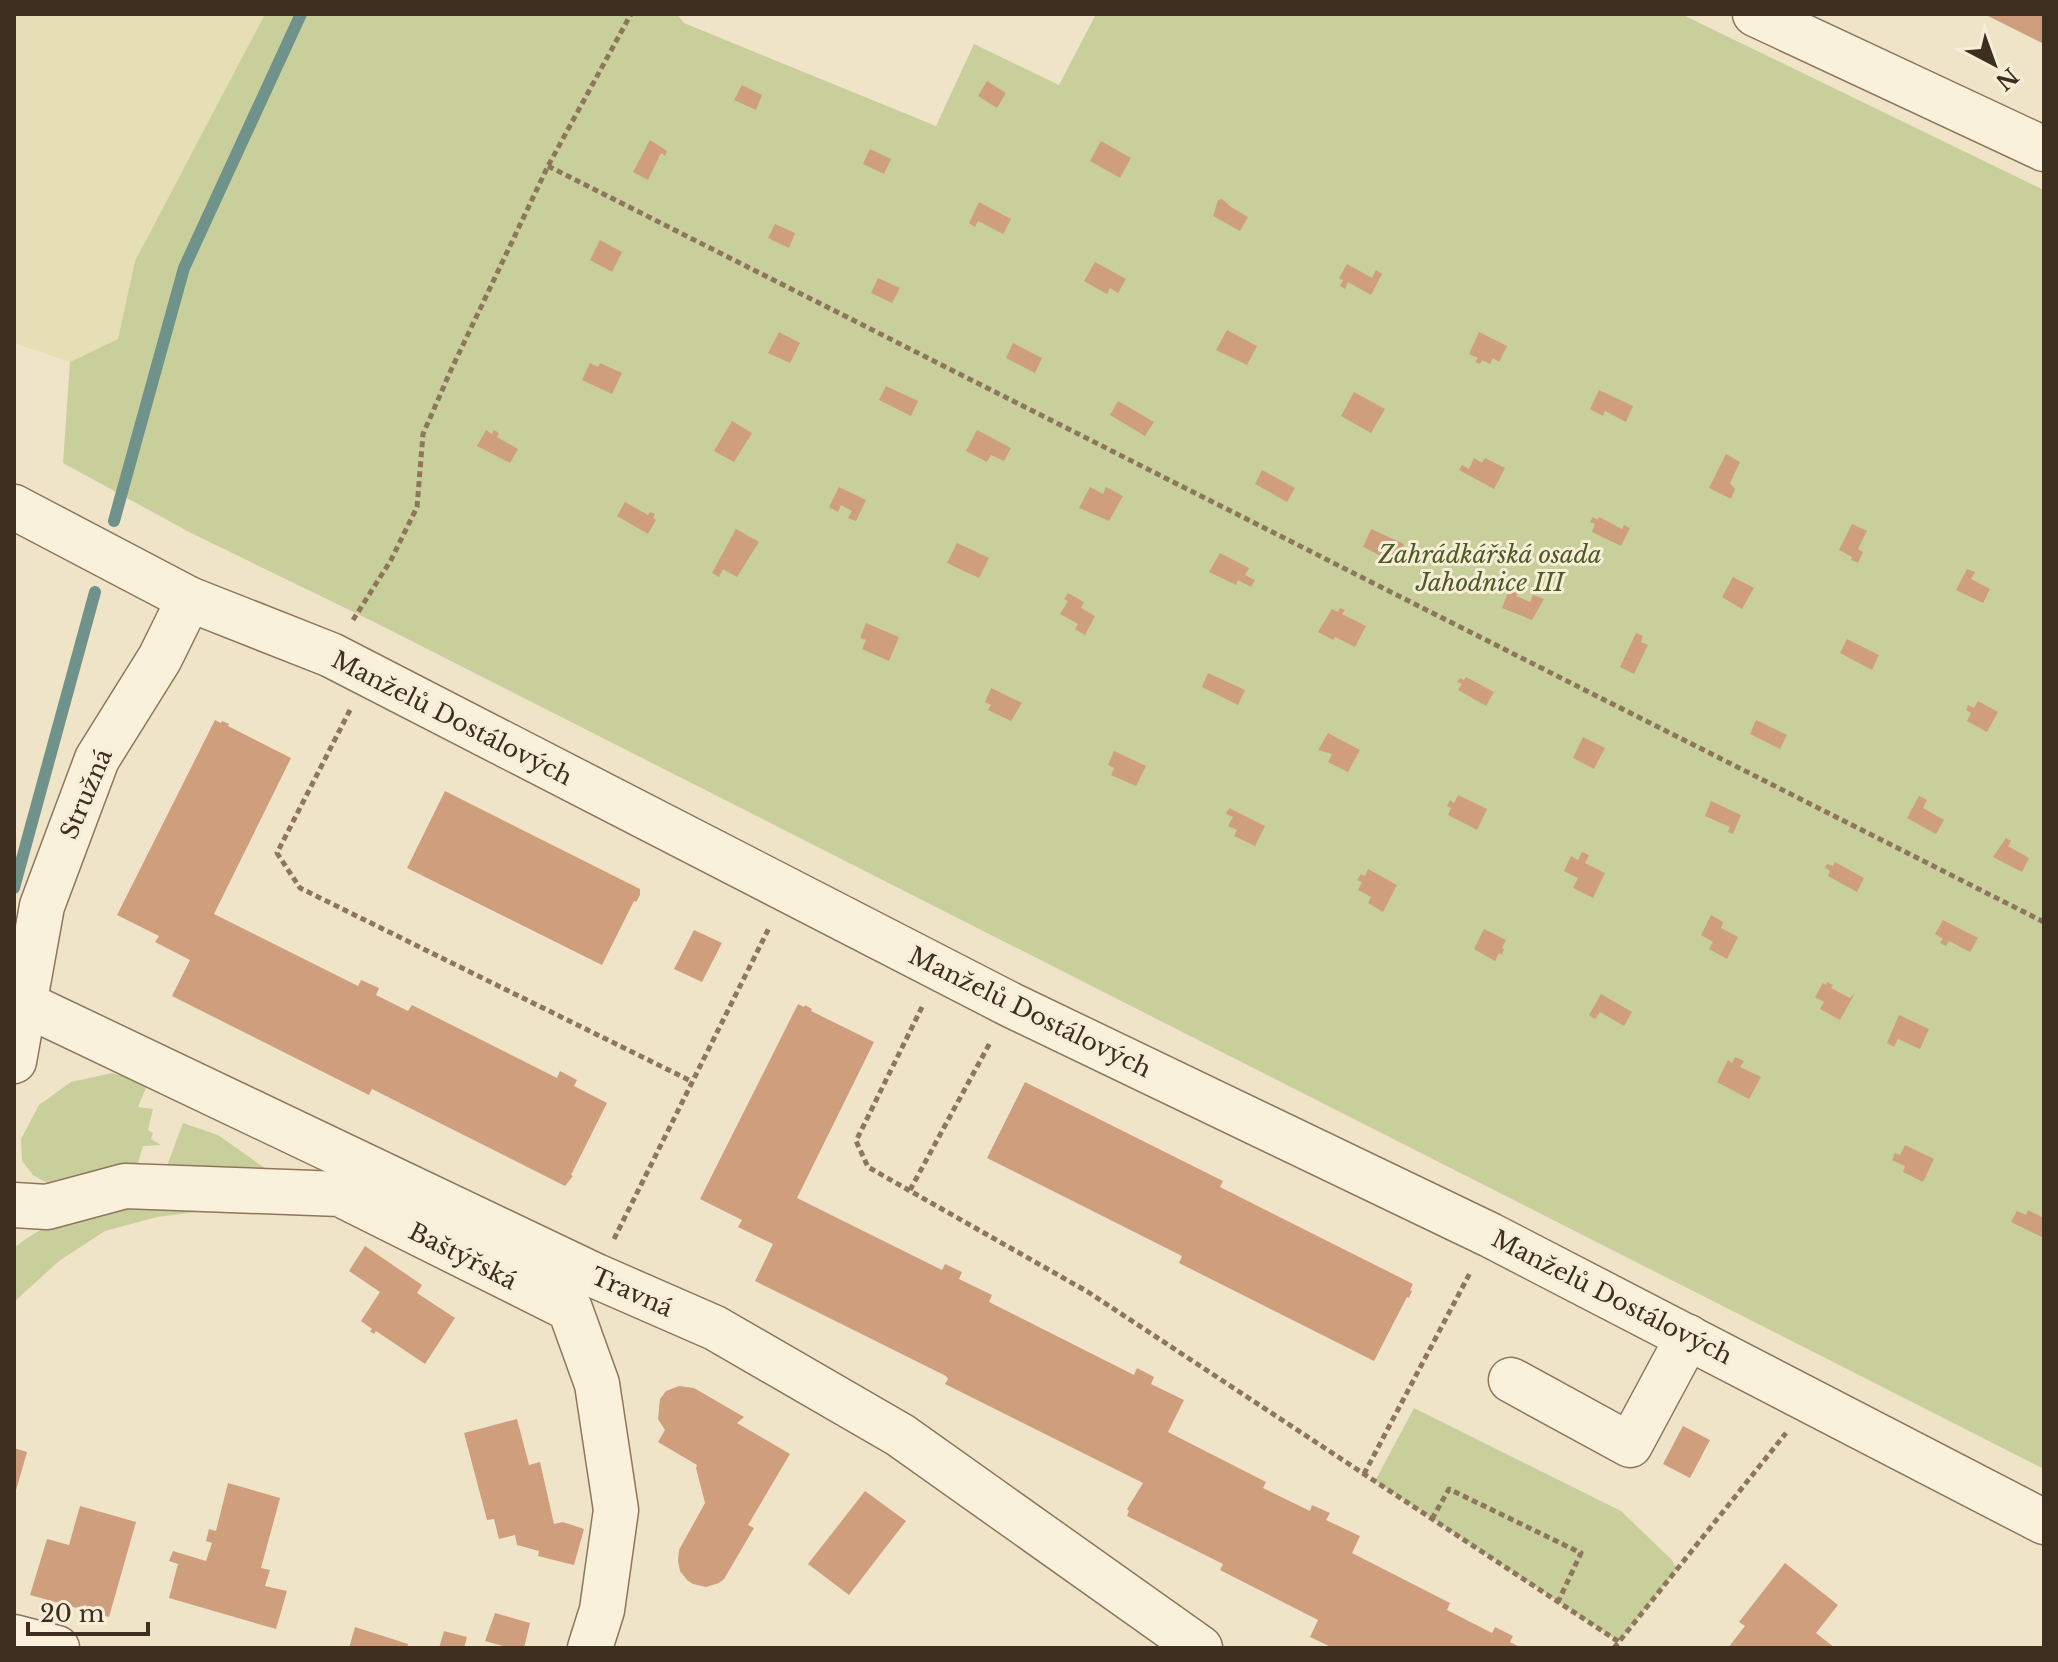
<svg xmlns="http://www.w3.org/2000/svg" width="2058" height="1662" font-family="'Libre Baskerville',serif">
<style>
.farmland{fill:#e6deb5}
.green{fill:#c9cf9b}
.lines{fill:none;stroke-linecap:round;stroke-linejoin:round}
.stream{stroke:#6f938a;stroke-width:12}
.building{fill:#cf9f7d}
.minor-casing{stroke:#8d765c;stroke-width:47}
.path{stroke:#8d765c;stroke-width:5;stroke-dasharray:6 4;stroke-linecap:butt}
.minor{stroke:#faf1dc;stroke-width:44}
.labels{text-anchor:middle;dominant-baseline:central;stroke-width:6;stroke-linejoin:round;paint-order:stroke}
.park-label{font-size:24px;font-style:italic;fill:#4d5a26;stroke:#f7eed8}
.street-label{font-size:24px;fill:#3d2e20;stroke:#f7eed8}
</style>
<rect width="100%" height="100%" fill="#f0e4c8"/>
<path class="farmland" d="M14 14H265L135 261 118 339 70 362 14 343Z"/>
<g class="green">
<path d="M265 14H677L684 23 936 126 974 44 1059 85 1096 14H1681L2044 190V1469L374 622 191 533 63 463 70 362 118 339 135 261Z"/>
<path d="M112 1073 148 1083 138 1107 153 1109 148 1130 153 1133 151 1139 161 1145 143 1146 135 1173 49 1184 33 1175 22 1161 21 1139 39 1105 71 1082Z"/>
<path d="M183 1123 218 1135 279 1178 164 1174Z"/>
<path d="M141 1202 335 1215 229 1208 157 1217 105 1231 59 1261 14 1302V1248C56 1215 89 1209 141 1202Z"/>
<path d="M1414 1408 1621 1511 1672 1560 1677 1569 1619 1642 1375 1481Z"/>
</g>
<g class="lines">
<g class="stream">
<path d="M114 521 184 268 301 14"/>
<path d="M14 888 95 592"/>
</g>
</g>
<g class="building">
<path d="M1984 14H2044V44Z"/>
<path d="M987 81 1006 93 997 108 978 96Z"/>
<path d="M742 85 762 95 756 110 734 100Z"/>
<path d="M650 140 667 151 665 156 661 153 648 180 633 172Z"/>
<path d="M1101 141 1131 158 1120 178 1090 161Z"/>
<path d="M870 149 891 159 884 174 863 164Z"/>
<path d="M1222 199 1231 207 1248 217 1240 231 1213 216 1218 200Z"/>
<path d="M979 202 1011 219 1003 234 978 221 975 227 969 223Z"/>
<path d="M775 224 795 233 789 248 768 238Z"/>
<path d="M600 240 622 252 612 272 590 260Z"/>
<path d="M1095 262 1126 279 1118 293 1110 288 1107 294 1084 281Z"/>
<path d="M1347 264 1372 278 1376 270 1382 274 1371 295 1348 282 1345 289 1340 286 1343 280 1339 278Z"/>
<path d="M878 278 900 288 892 303 871 293Z"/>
<path d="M1227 330 1257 346 1247 365 1216 350Z"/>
<path d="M779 332 800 343 790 363 768 353Z"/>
<path d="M1479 332 1507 346 1499 362 1493 358 1490 364 1482 360 1480 364 1475 362 1478 358 1469 354Z"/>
<path d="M1013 343 1042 358 1035 373 1006 358Z"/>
<path d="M590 363 598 367 600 363 622 373 612 394 582 380Z"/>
<path d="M886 386 918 401 911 416 879 400Z"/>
<path d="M1599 390 1633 406 1626 422 1605 411 1603 416 1590 409Z"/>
<path d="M1354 392 1385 409 1371 433 1341 416Z"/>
<path d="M1118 401 1154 422 1145 436 1110 415Z"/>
<path d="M732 421 752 433 734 462 714 451Z"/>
<path d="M486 430 492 434 494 430 499 433 497 437 518 449 510 463 477 446Z"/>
<path d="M977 430 1011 448 1004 461 991 455 987 462 966 451Z"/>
<path d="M1726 454 1740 462 1730 483 1735 489 1731 499 1709 488Z"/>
<path d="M1474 458 1482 463 1485 458 1505 468 1494 489 1459 470 1462 465 1469 469Z"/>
<path d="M1262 470 1295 488 1287 502 1255 484Z"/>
<path d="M839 487 866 500 856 521 848 518 852 511 841 505 838 512 829 507Z"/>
<path d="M1090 487 1103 494 1106 487 1123 496 1109 521 1079 508Z"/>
<path d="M625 502 648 515 650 512 655 514 653 518 656 520 648 534 617 516Z"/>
<path d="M1593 517 1598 520 1599 517 1622 529 1624 525 1630 528 1621 546 1592 532 1595 524 1590 522Z"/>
<path d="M1852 524 1867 531 1858 549 1863 552 1858 563 1851 560 1852 557 1839 550Z"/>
<path d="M736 529 759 542 737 577 723 569 719 577 712 573Z"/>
<path d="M1371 529 1404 544 1397 558 1386 552 1383 557 1363 547Z"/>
<path d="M957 543 989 558 979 578 947 563Z"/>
<path d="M1220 553 1249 568 1245 575 1255 580 1251 587 1238 580 1236 585 1209 572Z"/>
<path d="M1967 569 1975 572 1971 579 1990 589 1983 603 1956 590Z"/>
<path d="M1733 577 1754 588 1742 609 1722 597Z"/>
<path d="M1511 584 1519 588 1516 596 1530 602 1533 595 1544 599 1532 620 1502 608Z"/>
<path d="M1068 593 1084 602 1081 608 1095 616 1085 635 1075 629 1078 624 1060 614 1068 601 1064 599Z"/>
<path d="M1340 608 1345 610 1342 614 1366 626 1355 647 1335 637 1333 640 1318 632 1332 609 1338 612Z"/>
<path d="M866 623 899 637 889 661 862 649 866 640 860 638Z"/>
<path d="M1636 633 1643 636 1641 642 1648 645 1634 674 1620 667Z"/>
<path d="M1847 639 1879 655 1872 670 1840 653Z"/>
<path d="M1208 673 1245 690 1238 705 1202 687Z"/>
<path d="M1466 677 1494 692 1486 706 1458 690 1462 684 1457 682 1460 678 1464 680Z"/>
<path d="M991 688 1022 703 1011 721 988 710 991 705 985 702Z"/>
<path d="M1978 701 1998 712 1987 732 1967 721 1971 713 1966 710 1968 705 1974 708Z"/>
<path d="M215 720 221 723 222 721 229 724 228 726 291 758 214 914 358 986 361 980 379 988 376 995 408 1011 412 1005 557 1078 560 1071 577 1080 574 1086 607 1103 571 1175 573 1176 565 1186 372 1089 369 1095 367 1094 172 996 190 960 155 942 159 936 117 915Z"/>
<path d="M1756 720 1787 735 1780 749 1750 734Z"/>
<path d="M1328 733 1360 750 1348 772 1328 762 1332 754 1318 750Z"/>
<path d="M1583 737 1605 748 1594 769 1573 758Z"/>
<path d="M1114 751 1146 766 1136 786 1111 775 1114 768 1108 765Z"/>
<path d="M445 791 640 889V895L636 902 634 901 602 965 407 868Z"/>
<path d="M1458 795 1487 809 1477 830 1448 815 1451 808 1447 806 1450 800 1454 803Z"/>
<path d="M1919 796 1927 800 1923 808 1944 820 1936 834 1907 818Z"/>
<path d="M1711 801 1741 815 1733 834 1728 832 1730 827 1705 816Z"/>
<path d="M1229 808 1265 826 1255 846 1234 836 1237 830 1228 826 1233 817 1226 814Z"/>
<path d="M2006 838 2011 841 2008 846 2029 858 2022 872 1993 857Z"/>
<path d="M1582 852 1589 855 1585 863 1605 873 1593 898 1573 888 1578 878 1564 871 1571 856 1578 860Z"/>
<path d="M1835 862 1864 878 1857 892 1828 876 1830 871 1825 868 1827 864 1833 866Z"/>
<path d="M1368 869 1397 885 1383 912 1368 903 1371 897 1358 890 1362 882 1357 880 1361 874 1365 876Z"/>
<path d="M1711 915 1723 922 1721 928 1738 937 1727 959 1709 949 1713 942 1701 935Z"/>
<path d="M1943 920 1978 938 1970 952 1949 941 1946 946 1940 943 1943 939 1935 934Z"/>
<path d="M1484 929 1506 940 1502 948 1504 949 1502 955 1499 953 1495 961 1474 949Z"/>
<path d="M694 930 722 943 702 982 674 969Z"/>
<path d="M1827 982 1833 985 1831 988 1850 998 1855 993 1840 1020 1820 1009 1824 1002 1815 997 1823 983 1826 985Z"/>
<path d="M1601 994 1632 1012 1624 1026 1600 1012 1595 1019 1589 1015Z"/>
<path d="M798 1004 804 1007 805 1005 812 1009 811 1011 874 1042 797 1198 942 1270 945 1264 962 1272 959 1279 992 1295 989 1302 1134 1375 1137 1368 1154 1377 1151 1384 1184 1400 1168 1432 1266 1482 1263 1488 1310 1511 1312 1505 1330 1513 1326 1520 1360 1536 1352 1553 1450 1603 1447 1610 1492 1633 1495 1627 1513 1636 1510 1642 1522 1648H1333L1310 1637 1318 1620 1220 1570 1223 1564 1127 1516 1129 1511 1127 1509 1143 1483 945 1384 948 1379 946 1376 755 1281 773 1244 738 1227 742 1220 700 1199Z"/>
<path d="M1899 1015 1929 1029 1920 1049 1898 1039 1894 1047 1887 1043Z"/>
<path d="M1735 1057 1744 1061 1740 1067 1761 1077 1749 1099 1717 1082 1728 1060 1732 1063Z"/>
<path d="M1025 1082 1223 1181 1220 1187 1413 1284 1410 1290 1412 1291 1409 1298 1407 1297 1374 1361 1179 1263 1182 1256 987 1158Z"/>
<path d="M1905 1145 1934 1159 1923 1182 1903 1172 1905 1166 1892 1160 1895 1153 1900 1155Z"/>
<path d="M2028 1210 2044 1218V1238L2011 1222 2017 1211 2026 1215Z"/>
<path d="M365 1246 422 1285 417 1293 455 1318 425 1364 376 1331 374 1334 370 1331 372 1329 361 1321 380 1292 349 1271Z"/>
<path d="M679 1386 694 1388 744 1417 737 1423 790 1454 748 1525 754 1528 724 1579 719 1583 706 1587 693 1584 687 1580 680 1571 678 1561 679 1550 705 1503 696 1468 697 1465 658 1442 665 1430 658 1419 660 1399 666 1391Z"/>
<path d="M517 1419 529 1465 540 1462 554 1524 563 1522 584 1529 574 1565 538 1556 539 1551 517 1545 515 1535 499 1539 494 1519 487 1520 464 1433Z"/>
<path d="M1683 1426 1710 1440 1690 1478 1663 1464Z"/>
<path d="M14 1448 27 1452 15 1494H14Z"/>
<path d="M228 1483 280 1498 261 1568 270 1570 265 1586 287 1591 276 1629 169 1598 178 1564 169 1561 173 1551 206 1561 212 1543 206 1541 209 1529 216 1531Z"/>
<path d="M865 1491 906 1521 849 1595 808 1564Z"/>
<path d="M80 1506 136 1522 109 1617 30 1595 47 1539 69 1545Z"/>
<path d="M1785 1563 1838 1605 1816 1633 1835 1648H1728L1745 1626 1739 1622Z"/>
<path d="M495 1613 530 1623 524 1648H510L485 1641Z"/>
<path d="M355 1627 408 1644 407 1648H349Z"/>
<path d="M444 1631 467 1637 464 1648H439Z"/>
</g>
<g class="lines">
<defs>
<g id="minor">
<path d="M1755 14 2044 149"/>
<path d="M14 507 189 599 331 655 1011 1005 1490 1235 2044 1522"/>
<path d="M25 1004 596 1276 715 1328 900 1435 1200 1648"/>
<path d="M14 1061 42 906 97 759 160 658 189 599"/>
<path d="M14 1205 47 1207 125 1186 340 1194 570 1309 597 1384 616 1510 602 1610 590 1648"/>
<path d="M1511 1380 1630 1445 1688 1337"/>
<path d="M14 1637 57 1648"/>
</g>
</defs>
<use href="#minor" class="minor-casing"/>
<g class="path">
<path d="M548 166 2044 922"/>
<path d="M353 620 391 560 417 507 423 434 451 370 548 166 631 14"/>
<path d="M350 710 277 853 300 888 691 1081"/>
<path d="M922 1007 856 1141 868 1167 1088 1292 1619 1642"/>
<path d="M910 1190 991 1041"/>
<path d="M614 1239 770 926"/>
<path d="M1364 1474 1471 1271"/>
<path d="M1432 1519 1449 1489 1581 1553 1558 1602"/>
<path d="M1614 1648 1786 1433"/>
</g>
<use href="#minor" class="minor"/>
</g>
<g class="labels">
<g class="park-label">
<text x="1490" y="554">Zahrádkářská osada<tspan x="1490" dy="28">Jahodnice III</tspan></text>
</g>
<g class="street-label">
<text transform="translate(452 718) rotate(27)">Manželů Dostálových</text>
<text transform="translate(86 794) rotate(-67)">Stružná</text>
<text transform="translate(1030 1012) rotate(26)">Manželů Dostálových</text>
<text transform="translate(463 1256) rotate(27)">Baštýřská</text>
<text transform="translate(632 1292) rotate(24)">Travná</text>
<text transform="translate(1612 1297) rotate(27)">Manželů Dostálových</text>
</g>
</g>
<rect width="2058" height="1662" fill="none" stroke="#3d2e20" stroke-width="32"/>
<g transform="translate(1994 64) rotate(139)" stroke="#f7eed8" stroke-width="6" paint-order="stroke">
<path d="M0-6L14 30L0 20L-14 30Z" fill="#3d2e20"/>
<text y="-12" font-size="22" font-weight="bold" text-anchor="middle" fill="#3d2e20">N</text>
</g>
<path d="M28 1622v12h120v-12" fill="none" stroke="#3d2e20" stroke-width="4"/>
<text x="40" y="1622" font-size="24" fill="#3d2e20" stroke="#f7eed8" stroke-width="6" paint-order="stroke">20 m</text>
</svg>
